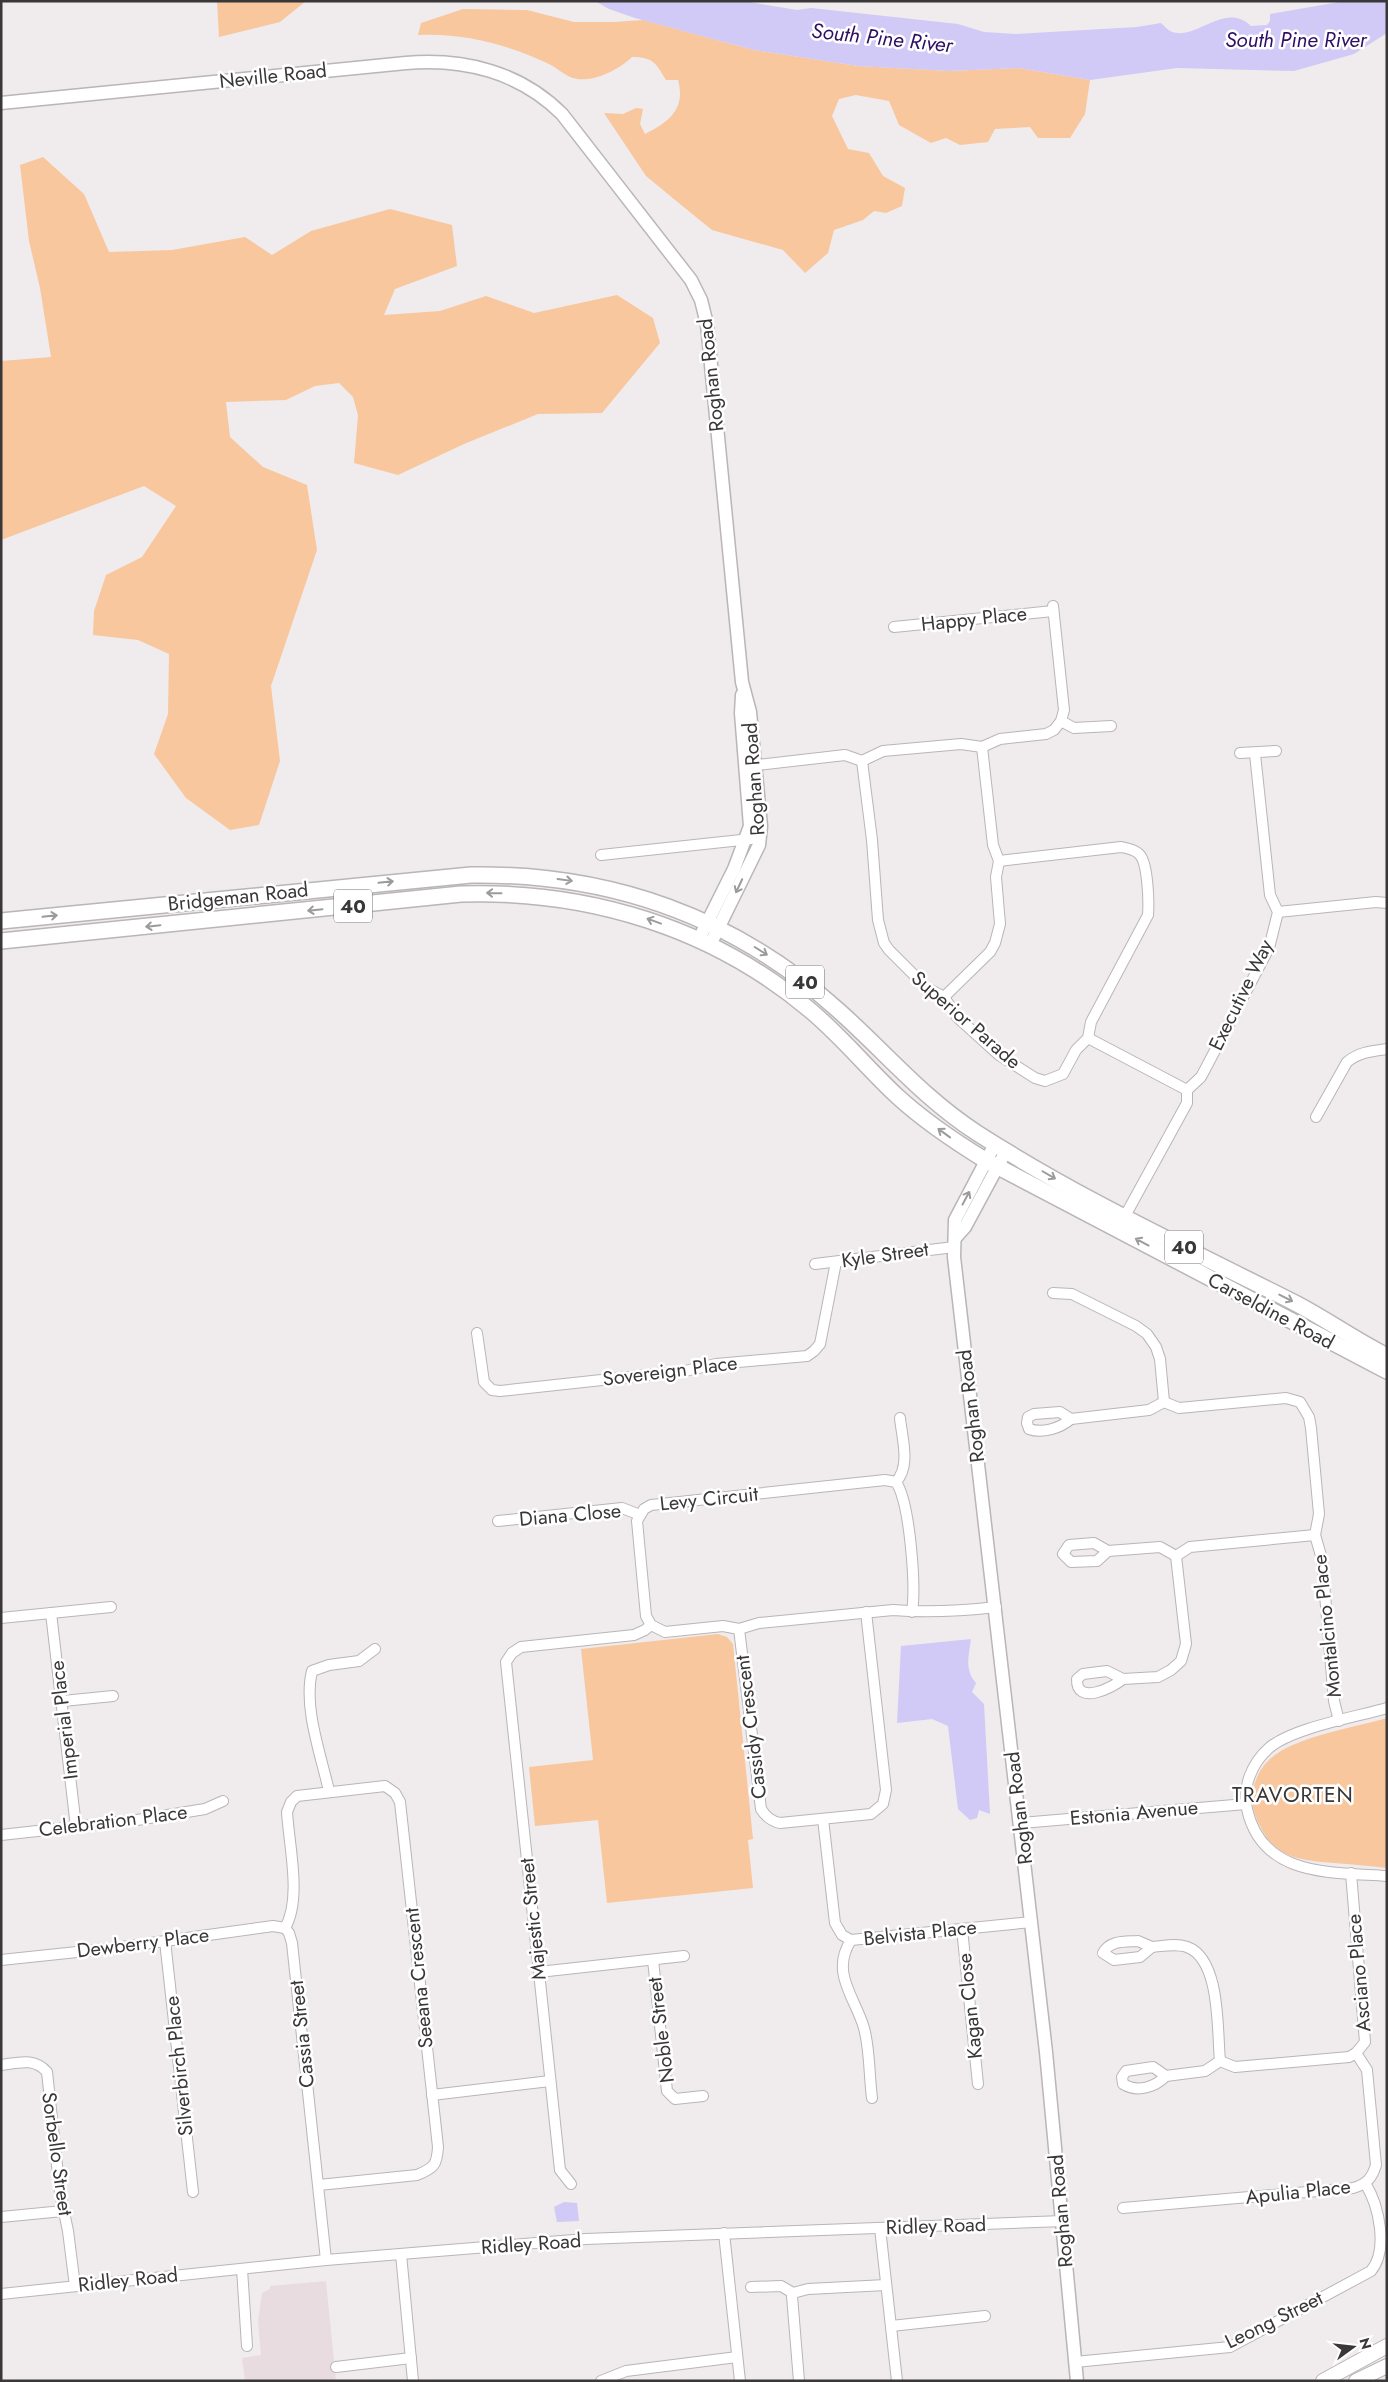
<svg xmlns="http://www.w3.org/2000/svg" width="1388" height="2382" font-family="Jost,sans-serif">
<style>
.built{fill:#e9dce0}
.green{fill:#f8c79d}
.water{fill:#d1c9f6}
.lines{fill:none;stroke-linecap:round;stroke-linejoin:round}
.minor-casing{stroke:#bab5b6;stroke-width:12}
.tertiary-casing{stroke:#bab5b6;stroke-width:15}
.secondary-casing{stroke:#bab5b6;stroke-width:16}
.primary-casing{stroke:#bab5b6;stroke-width:18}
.minor{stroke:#fff;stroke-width:10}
.tertiary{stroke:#fff;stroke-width:12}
.secondary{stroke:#fff;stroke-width:14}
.primary{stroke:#fff;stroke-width:15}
.oneway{stroke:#9c9b9c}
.labels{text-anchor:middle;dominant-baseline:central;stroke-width:5;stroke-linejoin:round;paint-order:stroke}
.shield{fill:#fff;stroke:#747374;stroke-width:1}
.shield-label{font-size:19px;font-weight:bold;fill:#393738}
.street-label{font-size:20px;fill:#393738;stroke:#fff}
.water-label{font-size:21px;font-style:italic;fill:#2f0f63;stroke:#fff}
.neighbourhood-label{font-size:21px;letter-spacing:1px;fill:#393738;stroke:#fff}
</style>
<rect width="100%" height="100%" fill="#f0ebed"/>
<path class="built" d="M326 2281 336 2381H245L242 2358 261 2355 258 2321 262 2293 270 2289V2286Z"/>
<g class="green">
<path d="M217 1H306L280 22 219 37Z"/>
<path d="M463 9 527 10 574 22H614L643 20 754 50 858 66 949 71 1019 68 1090 80 1085 114 1070 138H1038L1030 127 995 129 988 142 960 145 946 138 931 143 899 125 889 101 856 95 839 99 832 116 848 149 869 153 883 176 905 188 902 206 886 213 874 211 863 220 834 230 828 253 805 273 783 250 712 230 680 204 646 176 604 113 623 114 636 108 643 109 640 124 645 134C669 122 686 109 678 80H666C656 63 653 57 632 57 620 69 592 84 573 78 564 75 556 67 547 63 506 44 463 33 418 35L421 23Z"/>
<path d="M43 157 84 194 109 252 172 250 245 237 272 255 311 231 390 209 452 225 457 266 395 289 384 315 440 311 486 296 534 313 617 295 653 318 660 343 602 413 538 414 464 444 398 475 354 463 358 415 353 397 339 383 315 386 286 400 226 402 230 437 263 467 307 485 317 550 271 686 280 761 259 825 230 830 186 798 154 754 168 714 169 654 138 640 93 635 94 611 106 575 142 557 176 506 144 486 1 540V361L51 357 40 288 29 241 20 165Z"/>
<path d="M718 1634 727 1637 733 1644 753 1839 748 1840 753 1888 607 1903 598 1820 535 1826 529 1767 593 1760 581 1649Z"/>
<path d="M1387 1718V1868C1369 1866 1351 1864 1334 1863 1301 1860 1276 1859 1260 1826 1256 1819 1253 1810 1252 1801 1252 1783 1260 1766 1275 1755 1301 1736 1355 1727 1387 1718Z"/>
</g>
<g class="water">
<path d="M595 1H743L797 10 811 8 958 24 984 32 1016 34 1137 27 1161 23C1163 25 1167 29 1170 31 1195 43 1224 0 1251 26L1267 25 1270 21V14L1345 1H1387V33L1354 54 1294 71 1177 68 1090 80 1019 68 949 71 858 66 754 50 635 18 609 9Z"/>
<path d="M971 1639C969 1654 964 1670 976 1683L972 1692 984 1704 990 1814 979 1810 977 1818 970 1820 958 1809 948 1726 932 1719 897 1723 901 1646Z"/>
<path d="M564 2202 577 2203 579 2221 557 2222 554 2207Z"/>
</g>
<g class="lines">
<defs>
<g id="minor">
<path d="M894 627 1053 611"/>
<path d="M1061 721 1074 728 1111 726"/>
<path d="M1240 753 1276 751"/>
<path d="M862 761 872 840 878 920 884 943 889 950 927 988 944 997 957 1017 999 1055 1035 1078 1045 1081 1063 1074 1076 1050 1088 1038 1091 1022 1148 915C1149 902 1148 862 1139 854 1134 849 1127 848 1121 847L999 861"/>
<path d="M749 766 845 755 862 761 883 751 961 744 982 747 1000 739 1046 734 1054 730 1061 721 1064 710 1053 606"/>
<path d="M601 855 760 838"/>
<path d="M1278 912 1376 902 1387 903"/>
<path d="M944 997 990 952 995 943 1000 924 996 877 999 861 993 845 982 747"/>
<path d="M1088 1038 1187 1090"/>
<path d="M1316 1117 1347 1062C1359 1052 1372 1051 1387 1049"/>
<path d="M1125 1216 1187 1103V1090L1201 1077 1269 948 1278 912 1270 895 1255 754"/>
<path d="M815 1264 954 1247"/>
<path d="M1053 1293 1072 1294 1136 1326 1147 1334 1156 1347 1160 1359 1164 1402"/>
<path d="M477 1333 484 1382 492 1390 500 1391 685 1371 716 1364 807 1356 814 1351 820 1344 836 1262"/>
<path d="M1060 1412 1071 1419C1060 1428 1043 1434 1029 1429L1027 1423 1028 1417 1034 1414Z"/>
<path d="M1071 1419 1149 1410 1164 1402 1179 1408 1286 1398 1300 1402 1309 1417 1311 1428 1319 1514 1315 1535"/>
<path d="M896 1482C911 1465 902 1439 900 1418"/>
<path d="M498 1521 622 1508 640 1515"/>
<path d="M1094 1543 1108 1551 1097 1561 1071 1562 1063 1554 1069 1545Z"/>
<path d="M1108 1551 1160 1547 1176 1556 1190 1547 1315 1535 1322 1559 1334 1701 1339 1721"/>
<path d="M912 1612C916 1586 910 1503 896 1482L885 1480 651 1505 644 1509 637 1521 646 1616 651 1625 665 1632 723 1626 739 1629 759 1623 893 1610C928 1613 961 1611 996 1607"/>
<path d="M51 1613 76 1827"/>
<path d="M1 1618 111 1607"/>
<path d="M739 1629 761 1809C766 1817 771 1821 780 1823L871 1814 883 1804 886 1790 866 1612"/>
<path d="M1107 1671 1123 1679C1112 1688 1076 1706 1077 1679L1083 1674Z"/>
<path d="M1123 1679 1158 1677 1171 1670 1181 1661 1186 1644 1176 1556"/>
<path d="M63 1701 113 1696"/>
<path d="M1387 1708C1356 1717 1292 1728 1269 1748 1252 1763 1242 1787 1247 1809 1262 1877 1330 1872 1387 1876"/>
<path d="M329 1791C321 1755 303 1707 312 1671L329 1665 359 1661 375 1649"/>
<path d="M823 1819 835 1923 842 1935 851 1940"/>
<path d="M1021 1823 1246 1804"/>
<path d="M1 1835 137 1820 205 1809 223 1801"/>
<path d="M962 1929 978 2084"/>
<path d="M165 1941 193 2192"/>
<path d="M1138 1941 1152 1947 1140 1957 1114 1960 1103 1953C1110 1940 1125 1942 1138 1941Z"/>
<path d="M1152 1947C1164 1946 1176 1943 1187 1947 1221 1959 1217 2031 1220 2061"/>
<path d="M1 1960 115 1948 273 1926 285 1928"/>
<path d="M653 1960 667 2091 675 2099 703 2096"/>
<path d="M539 1972 684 1956"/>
<path d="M1 2065C18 2063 34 2057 47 2072L60 2193 68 2231 75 2286"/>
<path d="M1153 2067 1166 2076C1155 2087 1138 2093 1123 2084L1122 2077 1126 2071Z"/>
<path d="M1166 2076 1205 2071 1220 2061 1235 2067 1349 2057 1356 2053 1365 2042 1351 1873"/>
<path d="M432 2095 550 2081"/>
<path d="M872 2098C869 2075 870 2050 864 2028 855 1997 830 1973 851 1940L1032 1922"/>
<path d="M571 2184 560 2170 506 1662 512 1653 521 1647 634 1635 645 1630 651 1625"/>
<path d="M319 2185 417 2175C434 2168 437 2165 438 2147L400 1802 395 1793 385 1786 297 1796 291 1802 287 1812C289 1846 302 1899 285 1928L289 1933 292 1943 326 2260"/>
<path d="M1123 2208 1353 2188C1367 2184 1372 2178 1376 2165L1367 2070 1356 2053"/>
<path d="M1 2217 63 2211"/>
<path d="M880 2228 897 2381"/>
<path d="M724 2233 740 2381"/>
<path d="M401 2254 413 2381"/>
<path d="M242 2269 247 2346"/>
<path d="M751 2287 781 2286 793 2293"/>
<path d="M1 2294 326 2260 586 2239 1063 2221"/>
<path d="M891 2326 985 2316"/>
<path d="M1075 2362 1230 2347 1371 2271C1388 2251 1380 2207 1365 2183"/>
<path d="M336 2367 411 2358"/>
<path d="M601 2381 626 2371 737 2357"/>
<path d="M799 2381 792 2296 793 2293 808 2289 886 2285"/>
</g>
<g id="tertiary">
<path d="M1 103 406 63C464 58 520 72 562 114L691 280 701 300 707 324 742 682 750 712 761 826 759 845 710 945"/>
<path d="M699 939 734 869 750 826 741 713 742 695"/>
<path d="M995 1144 955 1220 954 1257 1046 2052 1077 2381"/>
<path d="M956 1237 965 1227 1006 1151"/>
</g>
<g id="secondary">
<path d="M1323 2381 1387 2346"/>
<path d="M1356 2381 1387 2366"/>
</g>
<g id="primary">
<path d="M1 921 471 875C610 873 735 917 839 1011 886 1053 923 1098 977 1133 1078 1198 1188 1249 1295 1303 1326 1319 1355 1340 1387 1356"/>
<path d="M1 941 461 894C589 890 713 928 811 1011 842 1037 867 1068 897 1096 923 1120 954 1141 985 1160L1387 1371"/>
</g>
</defs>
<use href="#minor" class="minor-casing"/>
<use href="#tertiary" class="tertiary-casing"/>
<use href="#secondary" class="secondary-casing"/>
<use href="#primary" class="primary-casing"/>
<use href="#minor" class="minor"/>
<use href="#tertiary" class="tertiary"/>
<use href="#secondary" class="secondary"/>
<use href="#primary" class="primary"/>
</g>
<defs><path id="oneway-shaft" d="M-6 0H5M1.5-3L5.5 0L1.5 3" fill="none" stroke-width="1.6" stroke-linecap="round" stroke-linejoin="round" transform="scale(1.25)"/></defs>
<g class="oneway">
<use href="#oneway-shaft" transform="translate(565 880) rotate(8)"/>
<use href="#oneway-shaft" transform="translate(386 882) rotate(-6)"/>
<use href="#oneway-shaft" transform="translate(739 886) rotate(115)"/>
<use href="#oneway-shaft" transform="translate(494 893) rotate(-179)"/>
<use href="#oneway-shaft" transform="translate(315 910) rotate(174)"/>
<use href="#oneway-shaft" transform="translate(50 916) rotate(-6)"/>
<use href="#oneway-shaft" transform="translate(654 921) rotate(-160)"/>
<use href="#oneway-shaft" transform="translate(153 926) rotate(174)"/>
<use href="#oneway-shaft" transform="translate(761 951) rotate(32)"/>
<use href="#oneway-shaft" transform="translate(944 1133) rotate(-144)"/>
<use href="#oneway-shaft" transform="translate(1049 1175) rotate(30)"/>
<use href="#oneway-shaft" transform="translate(966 1198) rotate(-62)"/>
<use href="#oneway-shaft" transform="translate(1142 1242) rotate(-152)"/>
<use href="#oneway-shaft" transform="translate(1286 1298) rotate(27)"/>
</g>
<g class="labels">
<g class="shield">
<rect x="334" y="889.5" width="38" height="33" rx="4"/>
<rect x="786" y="965.5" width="38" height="33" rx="4"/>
<rect x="1165" y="1230.5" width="38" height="33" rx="4"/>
</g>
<g class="shield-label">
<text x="353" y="906">40</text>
<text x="805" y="982">40</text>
<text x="1184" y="1247">40</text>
</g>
<g class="street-label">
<text transform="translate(273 76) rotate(-6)">Neville Road</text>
<text transform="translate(711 375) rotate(-96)">Roghan Road</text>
<text transform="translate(974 619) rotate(-6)">Happy Place</text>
<text transform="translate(754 779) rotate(-94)">Roghan Road</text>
<text transform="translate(238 897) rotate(-6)">Bridgeman Road</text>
<text transform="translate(1241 995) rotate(-64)">Executive Way</text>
<text transform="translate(966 1020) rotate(41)">Superior Parade</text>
<text transform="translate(885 1255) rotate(-8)">Kyle Street</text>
<text transform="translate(1271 1311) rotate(28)">Carseldine Road</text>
<text transform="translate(670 1371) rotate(-7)">Sovereign Place</text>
<text transform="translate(971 1406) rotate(-97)">Roghan Road</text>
<text transform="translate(709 1499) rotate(-6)">Levy Circuit</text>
<text transform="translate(570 1515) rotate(-5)">Diana Close</text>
<text transform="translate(1327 1626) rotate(-96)">Montalcino Place</text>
<text transform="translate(64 1720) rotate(-97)">Imperial Place</text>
<text transform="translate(751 1727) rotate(-97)">Cassidy Crescent</text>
<text transform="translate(1019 1808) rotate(-97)">Roghan Road</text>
<text transform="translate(1134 1813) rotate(-5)">Estonia Avenue</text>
<text transform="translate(113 1821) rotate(-7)">Celebration Place</text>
<text transform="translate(533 1919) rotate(-96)">Majestic Street</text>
<text transform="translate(920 1933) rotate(-6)">Belvista Place</text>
<text transform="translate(143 1943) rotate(-7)">Dewberry Place</text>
<text transform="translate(1359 1973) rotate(-95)">Asciano Place</text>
<text transform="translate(419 1978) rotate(-96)">Seeana Crescent</text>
<text transform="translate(970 2006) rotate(-96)">Kagan Close</text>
<text transform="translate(661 2030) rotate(-97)">Noble Street</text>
<text transform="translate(302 2034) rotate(-96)">Cassia Street</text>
<text transform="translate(179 2066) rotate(-96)">Silverbirch Place</text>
<text transform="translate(57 2154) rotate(82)">Sorbello Street</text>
<text transform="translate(1298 2192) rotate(-6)">Apulia Place</text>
<text transform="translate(1061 2211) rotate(-95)">Roghan Road</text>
<text transform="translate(936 2226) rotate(-2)">Ridley Road</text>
<text transform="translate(531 2244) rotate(-4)">Ridley Road</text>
<text transform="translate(128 2280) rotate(-6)">Ridley Road</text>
<text transform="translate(1274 2320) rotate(-26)">Leong Street</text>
</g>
<g class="water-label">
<text transform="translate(882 38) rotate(6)">South Pine River</text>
<text x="1296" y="40">South Pine River</text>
</g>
<g class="neighbourhood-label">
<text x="1293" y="1795">TRAVORTEN</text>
</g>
</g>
<rect width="1388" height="2382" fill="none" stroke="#393738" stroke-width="5"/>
<g transform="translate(1353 2347) rotate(75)" stroke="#ffffff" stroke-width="4" paint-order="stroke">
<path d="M0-4L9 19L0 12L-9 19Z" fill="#393738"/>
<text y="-8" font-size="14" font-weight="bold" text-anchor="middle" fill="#393738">N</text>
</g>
</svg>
